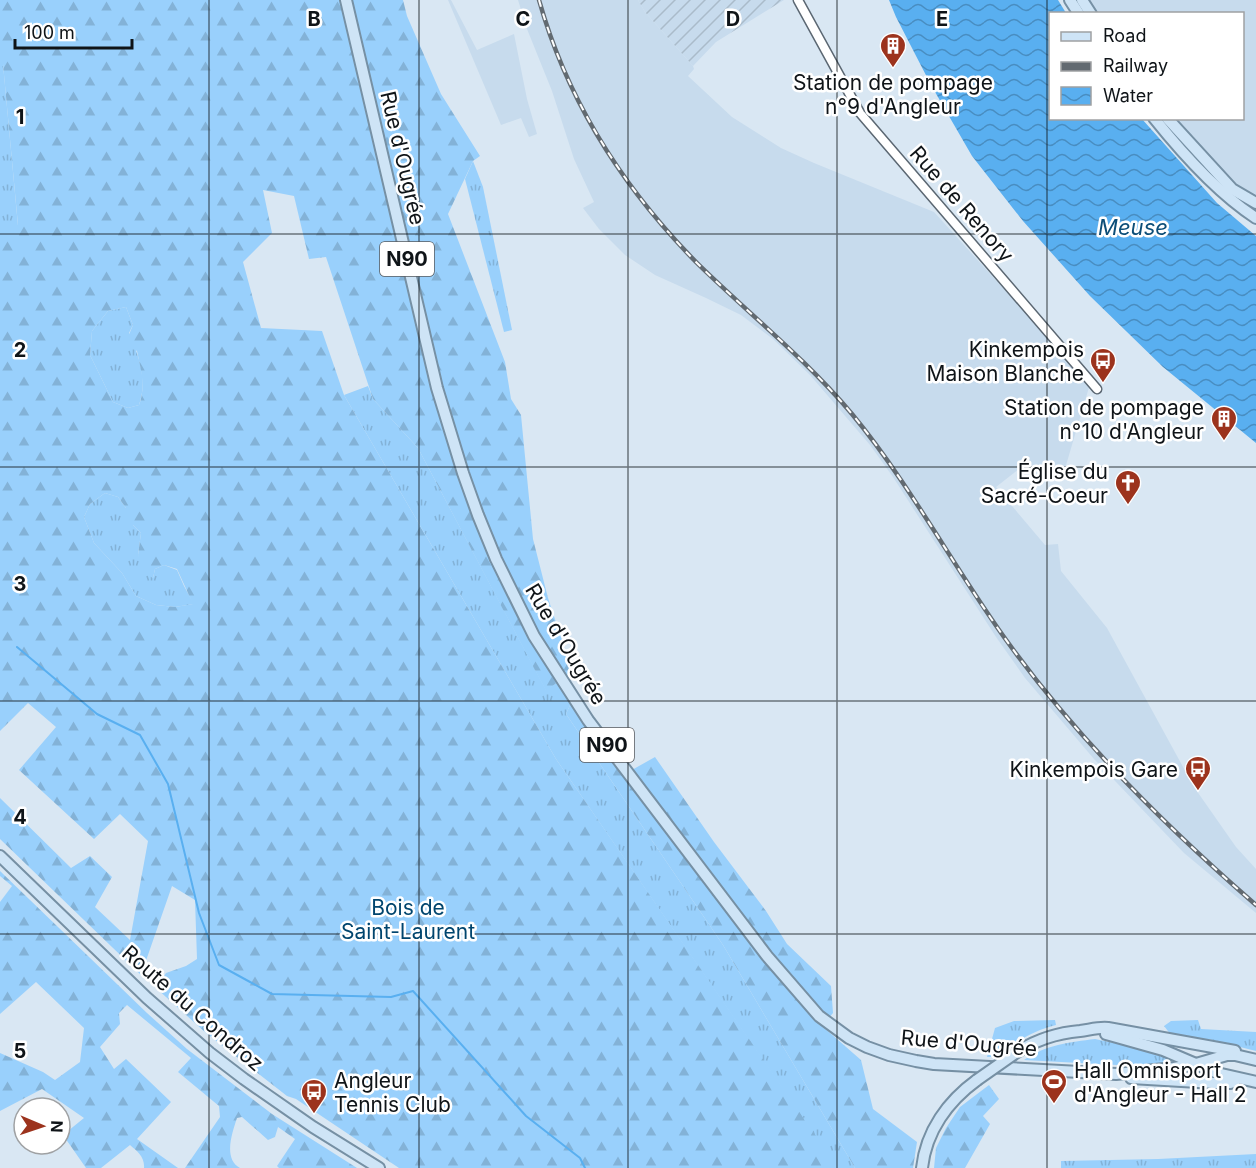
<svg xmlns="http://www.w3.org/2000/svg" width="1256" height="1168" font-family="Inter,sans-serif">
<style>
.built{fill:#c7dbed}
.industrial{fill:url(#industrial-furrows)}
.grass{fill:url(#grass-tufts)}
.forest{fill:url(#forest-firs);fill-rule:evenodd}
.water{fill:url(#water-waves)}
.lines{fill:none;stroke-linecap:round;stroke-linejoin:round}
.stream{stroke:#59aff0;stroke-width:2}
.minor-casing{stroke:#5b6772;stroke-width:11}
.major-casing{stroke:#7690a4;stroke-width:14}
.minor{stroke:#fff;stroke-width:8}
.major{stroke:#cee4f6;stroke-width:10}
.rail-casing{stroke:#626a71;stroke-width:4.5}
.rail{stroke:#fff;stroke-width:2;stroke-dasharray:7;stroke-linecap:butt}
.major-bridge-casing{stroke:#7690a4;stroke-width:14;stroke-linecap:butt}
.major-bridge{stroke:#cee4f6;stroke-width:10}
.grid{fill:none;stroke:#0f1418;stroke-width:1.5;stroke-opacity:0.55}
.labels{text-anchor:middle;dominant-baseline:central;stroke-width:5;stroke-linejoin:round;paint-order:stroke}
.shield{fill:#fff;stroke:#575a5d;stroke-width:1.5}
.shield-label{font-size:20px;font-weight:bold;fill:#0f1418}
.poi-label{font-size:21px;fill:#0f1418;stroke:#fff;text-anchor:end}
.street-label{font-size:21px;fill:#0f1418;stroke:#fff}
.park-label{font-size:21px;fill:#00456e;stroke:#fff}
.water-label{font-size:22px;font-style:italic;fill:#0c4e78;stroke:#fff}
.grid-label{font-size:20px;text-anchor:middle;font-weight:bold;fill:#0f1418;stroke:#fff;stroke-width:5;stroke-linejoin:round;paint-order:stroke}
</style>
<defs>
<pattern id="industrial-furrows" width="10" height="10" patternUnits="userSpaceOnUse" patternTransform="scale(1.5)"><rect width="10" height="10" fill="#c7dbed"/><path d="M-1 1l2-2M0 10L10 0M9 11l2-2" fill="none" stroke="#aabbca"/></pattern>
<pattern id="grass-tufts" width="24" height="20" patternUnits="userSpaceOnUse" patternTransform="scale(1.5)"><rect width="24" height="20" fill="#99d0fc"/><path d="M3 7l-1-3M5 7V3M7 7l1-3M15 17l-1-3M17 17v-4M19 17l1-3" fill="none" stroke="#83b2d7"/></pattern>
<pattern id="forest-firs" width="22" height="20" patternUnits="userSpaceOnUse" patternTransform="scale(1.5)"><rect width="22" height="20" fill="#99d0fc"/><path d="M5 1l3.5 6h-7zM16 11l3.5 6h-7z" fill="#83b2d7"/></pattern>
<pattern id="water-waves" width="16" height="10" patternUnits="userSpaceOnUse" patternTransform="scale(1.5)"><rect width="16" height="10" fill="#59aff0"/><path d="M0 5q4-4 8 0t8 0" fill="none" stroke="#488dc1"/></pattern>
</defs>
<rect width="100%" height="100%" fill="#d9e7f3"/>
<g class="built">
<path d="M448 0H451L477 50 514 34 527 99 537 134 529 137 521 118 501 125Z"/>
<path d="M518 0H638L645 12 693 66 694 69 688 76 732 117 781 148 814 163 934 212 1090 384 1064 472 1034 467 1028 462 996 487 1045 545 1058 544 1061 571 1107 628 1194 787 1236 847 1256 869V913L1184 853 1094 759 1025 678 996 637 893 477 870 445 810 375 773 339 741 315 706 298 655 275 625 255 599 229 583 208 594 202 574 159 552 91 527 29Z"/>
<path d="M1088 0H1256V198L1235 187 1172 119 1242 118V14L1096 13Z"/>
</g>
<path class="industrial" d="M638 0H784L716 42 693 66 645 12Z"/>
<g class="grass">
<path d="M0 64H3L18 226 0 225Z"/>
<path d="M473 161 483 187 512 330 504 332 465 179Z"/>
<path d="M126 307 133 325 129 333C139 356 148 381 139 405L128 408 113 402 90 355 92 331 108 311Z"/>
<path d="M368 386 373 399 418 448 546 690 558 682 571 703 566 714 723 945 855 1168H837L556 759 344 395Z"/>
<path d="M105 493 118 497 126 508 133 525 141 533 138 555 153 578 155 569 164 565 177 570 184 586 194 604 175 607 156 605 136 596 122 573 94 543 84 517 90 504Z"/>
<path d="M1055 1020 1056 1025C1035 1030 1019 1040 1001 1053L1000 1051 991 1057H987L995 1028 1014 1021Z"/>
<path d="M1198 1020 1201 1029 1256 1032V1051L1208 1039C1200 1040 1178 1038 1171 1034 1169 1033 1166 1028 1164 1026L1171 1021Z"/>
<path d="M1095 1039 1133 1047 1170 1059 1168 1065H1117L1024 1060C1045 1045 1070 1042 1095 1039Z"/>
<path d="M1256 1154V1168H1061V1161L1158 1159Z"/>
</g>
<g class="forest">
<path d="M0 0H403L407 16 441 94 480 156 473 161 448 214 505 362 511 399 521 415 533 539 548 598 572 671 546 691 418 448 373 399 326 257 309 259 294 196 263 190 272 233 243 262 261 328 322 331 344 395 556 759 838 1168H399L296 1099 287 1096 206 1033 156 988 166 973 186 966 197 959 195 900 172 886 141 975 0 839V798L71 868 90 856 112 877 95 907 130 940 148 841 120 814 94 839 19 770 56 727 28 703 0 731V225H18L3 64H0ZM126 307 133 325 125 344 137 351C141 370 146 387 139 405L128 408 113 402 90 355 92 331 108 311ZM105 493 118 497 126 508 118 523 133 525 141 533 138 555 141 572 153 578 155 569 164 565 177 569 193 604 175 607 156 605 136 596 122 573 94 543 84 517 90 504Z"/>
<path d="M571 703 623 775 655 757 714 842 766 911 787 944 831 986 833 1013 822 1026 861 1060 873 1109 917 1142 913 1168H855L723 945 566 714Z"/>
<path d="M0 871 147 1013 187 1049 272 1114 357 1168H279L277 1166 295 1139 278 1127 275 1137 268 1140 242 1117 237 1118C232 1133 223 1159 240 1168H185L220 1117 219 1106 178 1072 191 1058 127 1005 119 1013 120 1024 100 1047 114 1069 126 1059 171 1102 137 1139 178 1168H144C145 1157 137 1151 130 1145L101 1168H86L63 1135 84 1118 42 1089 0 1111V1053L43 1072 55 1080 80 1062 84 1028 36 982 0 1014V902L12 886 0 876Z"/>
<path d="M989 1085 999 1099 983 1116 990 1124 965 1168H934L936 1148 946 1128 960 1107Z"/>
</g>
<path class="water" d="M889 0H1058L1066 13 1050 14V118L1142 119 1217 203 1256 236V443L1163 367 1090 296 1023 221 972 156 931 85 896 17Z"/>
<g class="lines">
<path class="stream" d="M17 647 97 714 140 735 168 784 199 913 219 965 272 994 391 997 413 991 526 1116 580 1158 585 1168"/>
<defs>
<path id="minor" d="M798 0 860 113 1097 389"/>
<g id="major">
<path d="M346 0 437 388 463 473 478 515 496 559 534 636 588 720 647 798 767 956 819 1016 849 1038 867 1047 889 1055 916 1061 934 1064 1116 1074 1174 1068 1196 1064 1227 1055H1235L1256 1060"/>
<path d="M1070 0 1079 14"/>
<path d="M1082 0 1091 14"/>
<path d="M1154 118C1182 153 1219 194 1256 218"/>
<path d="M1167 118 1232 189 1256 203"/>
<path d="M0 856 147 998 210 1053 244 1079 313 1127 379 1168"/>
<path d="M1106 1034 1163 1050 1217 1073 1256 1082"/>
<path d="M1014 1054C1035 1040 1055 1033 1080 1031 1089 1030 1098 1027 1108 1028L1235 1051"/>
<path d="M1131 1078 1215 1083H1230L1235 1081"/>
<path d="M922 1168C926 1131 948 1101 977 1080"/>
</g>
</defs>
<use href="#minor" class="minor-casing"/>
<use href="#major" class="major-casing"/>
<use href="#minor" class="minor"/>
<use href="#major" class="major"/>
<defs>
<path id="rail" d="M539 0C567 100 624 189 697 263 749 314 805 358 852 414 909 483 952 564 1004 637 1074 735 1165 826 1256 905"/>
</defs>
<use href="#rail" class="rail-casing"/>
<use href="#rail" class="rail"/>
<defs>
<path id="major-bridge" d="M977 1080 1014 1054"/>
</defs>
<use href="#major-bridge" class="major-bridge-casing"/>
<use href="#major-bridge" class="major-bridge"/>
</g>
<path class="grid" d="M209 0V1168M419 0V1168M628 0V1168M837 0V1168M1047 0V1168M0 234H1256M0 467H1256M0 701H1256M0 934H1256"/>
<defs>
<symbol id="building-pin" viewBox="-11 -11 22 30"><path d="M0 17L-7.5 6A9.5 9.5 0 1 1 7.5 6Z" fill="#9c331d" stroke="#fff"/><path d="M-4-6H4V6H1V3H-1V6H-4ZM-2.5-4.3h1.7v1.8h-1.7ZM.8-4.3h1.7v1.8H.8ZM-2.5-1h1.7V.8h-1.7ZM.8-1h1.7V.8H.8Z" fill="#fff"/></symbol>
<symbol id="bus-pin" viewBox="-11 -11 22 30"><path d="M0 17L-7.5 6A9.5 9.5 0 1 1 7.5 6Z" fill="#9c331d" stroke="#fff"/><path d="M-5-6H5V4H4V6H2V4H-2V6H-4V4H-5ZM-3.5-4V0h7V-4ZM-3.5 1.2v1.5H-2V1.2ZM2 1.2v1.5H3.5V1.2Z" fill="#fff"/></symbol>
<symbol id="church-pin" viewBox="-11 -11 22 30"><path d="M0 17L-7.5 6A9.5 9.5 0 1 1 7.5 6Z" fill="#9c331d" stroke="#fff"/><path d="M-1.2-6h2.4v3.5h3.3v2.4h-3.3V6h-2.4V-.1h-3.3v-2.4h3.3Z" fill="#fff"/></symbol>
<symbol id="stadium-pin" viewBox="-11 -11 22 30"><path d="M0 17L-7.5 6A9.5 9.5 0 1 1 7.5 6Z" fill="#9c331d" stroke="#fff"/><path d="M0-5a6.5 5 0 1 0 0 10a6.5 5 0 1 0 0-10ZM-3.5-1.8h7v3.6h-7Z" fill="#fff"/></symbol>
</defs>
<g fill-rule="evenodd">
<use href="#building-pin" x="878" y="31" width="30" height="40"/>
<use href="#bus-pin" x="1088" y="346" width="30" height="40"/>
<use href="#building-pin" x="1209" y="404" width="30" height="40"/>
<use href="#church-pin" x="1113" y="468" width="30" height="40"/>
<use href="#bus-pin" x="1183" y="754" width="30" height="40"/>
<use href="#stadium-pin" x="1039" y="1067" width="30" height="40"/>
<use href="#bus-pin" x="299" y="1077" width="30" height="40"/>
</g>
<g class="labels">
<g class="shield">
<rect x="380" y="242" width="54" height="34" rx="4.5"/>
<rect x="580" y="728" width="54" height="34" rx="4.5"/>
</g>
<g class="shield-label">
<text x="407" y="259">N90</text>
<text x="607" y="745">N90</text>
</g>
<g class="poi-label">
<text x="893" y="82" text-anchor="middle">Station de pompage<tspan x="893" dy="24">n°9 d'Angleur</tspan></text>
<text x="1084" y="349">Kinkempois<tspan x="1084" dy="24">Maison Blanche</tspan></text>
<text x="1204" y="407">Station de pompage<tspan x="1204" dy="24">n°10 d'Angleur</tspan></text>
<text x="1108" y="471">Église du<tspan x="1108" dy="24">Sacré-Coeur</tspan></text>
<text x="1178" y="769">Kinkempois Gare</text>
<text x="1074" y="1070" text-anchor="start">Hall Omnisport<tspan x="1074" dy="24">d'Angleur - Hall 2</tspan></text>
<text x="334" y="1080" text-anchor="start">Angleur<tspan x="334" dy="24">Tennis Club</tspan></text>
</g>
<g class="street-label">
<text transform="translate(403 158) rotate(77)">Rue d'Ougrée</text>
<text transform="translate(962 204) rotate(49)">Rue de Renory</text>
<text transform="translate(566 644) rotate(59)">Rue d'Ougrée</text>
<text transform="translate(193 1008) rotate(41)">Route du Condroz</text>
<text transform="translate(969 1043) rotate(5)">Rue d'Ougrée</text>
</g>
<g class="park-label">
<text x="408" y="907">Bois de<tspan x="408" dy="24">Saint-Laurent</tspan></text>
</g>
<g class="water-label">
<text x="1133" y="227">Meuse</text>
</g>
</g>
<g class="grid-label">
<text x="314" y="26">B</text>
<text x="523" y="26">C</text>
<text x="733" y="26">D</text>
<text x="942" y="26">E</text>
<text x="20" y="124">1</text>
<text x="20" y="357">2</text>
<text x="20" y="591">3</text>
<text x="20" y="824">4</text>
<text x="20" y="1058">5</text>
</g>
<rect x="1049" y="12" width="195" height="108" fill="#ffffff" stroke="#9fa1a3" stroke-width="1.5"/>
<rect x="1061" y="32" width="30" height="9" fill="#cee4f6" stroke="#9fa1a3" stroke-width="1.5"/>
<text x="1103" y="42" font-size="18" fill="#0f1418">Road</text>
<rect x="1061" y="62" width="30" height="9" fill="#626a71" stroke="#9fa1a3" stroke-width="1.5"/>
<text x="1103" y="72" font-size="18" fill="#0f1418">Railway</text>
<rect x="1061" y="87" width="30" height="18" fill="url(#water-waves)" stroke="#9fa1a3" stroke-width="1.5"/>
<text x="1103" y="102" font-size="18" fill="#0f1418">Water</text>
<g transform="translate(42 1126) rotate(92)"><circle r="28" fill="#ffffff" stroke="#9fa1a3" stroke-width="1.5"/>
<path d="M0-4.5L10 22L0 15L-10 22Z" fill="#9c331d"/>
<text y="-9" font-size="16" font-weight="bold" text-anchor="middle" fill="#0f1418">N</text>
</g>
<path d="M15 39v9h117v-9" fill="none" stroke="#0f1418" stroke-width="3"/>
<text x="24" y="39" font-size="18" fill="#0f1418" stroke="#ffffff" stroke-width="4.5" paint-order="stroke">100 m</text>
</svg>
